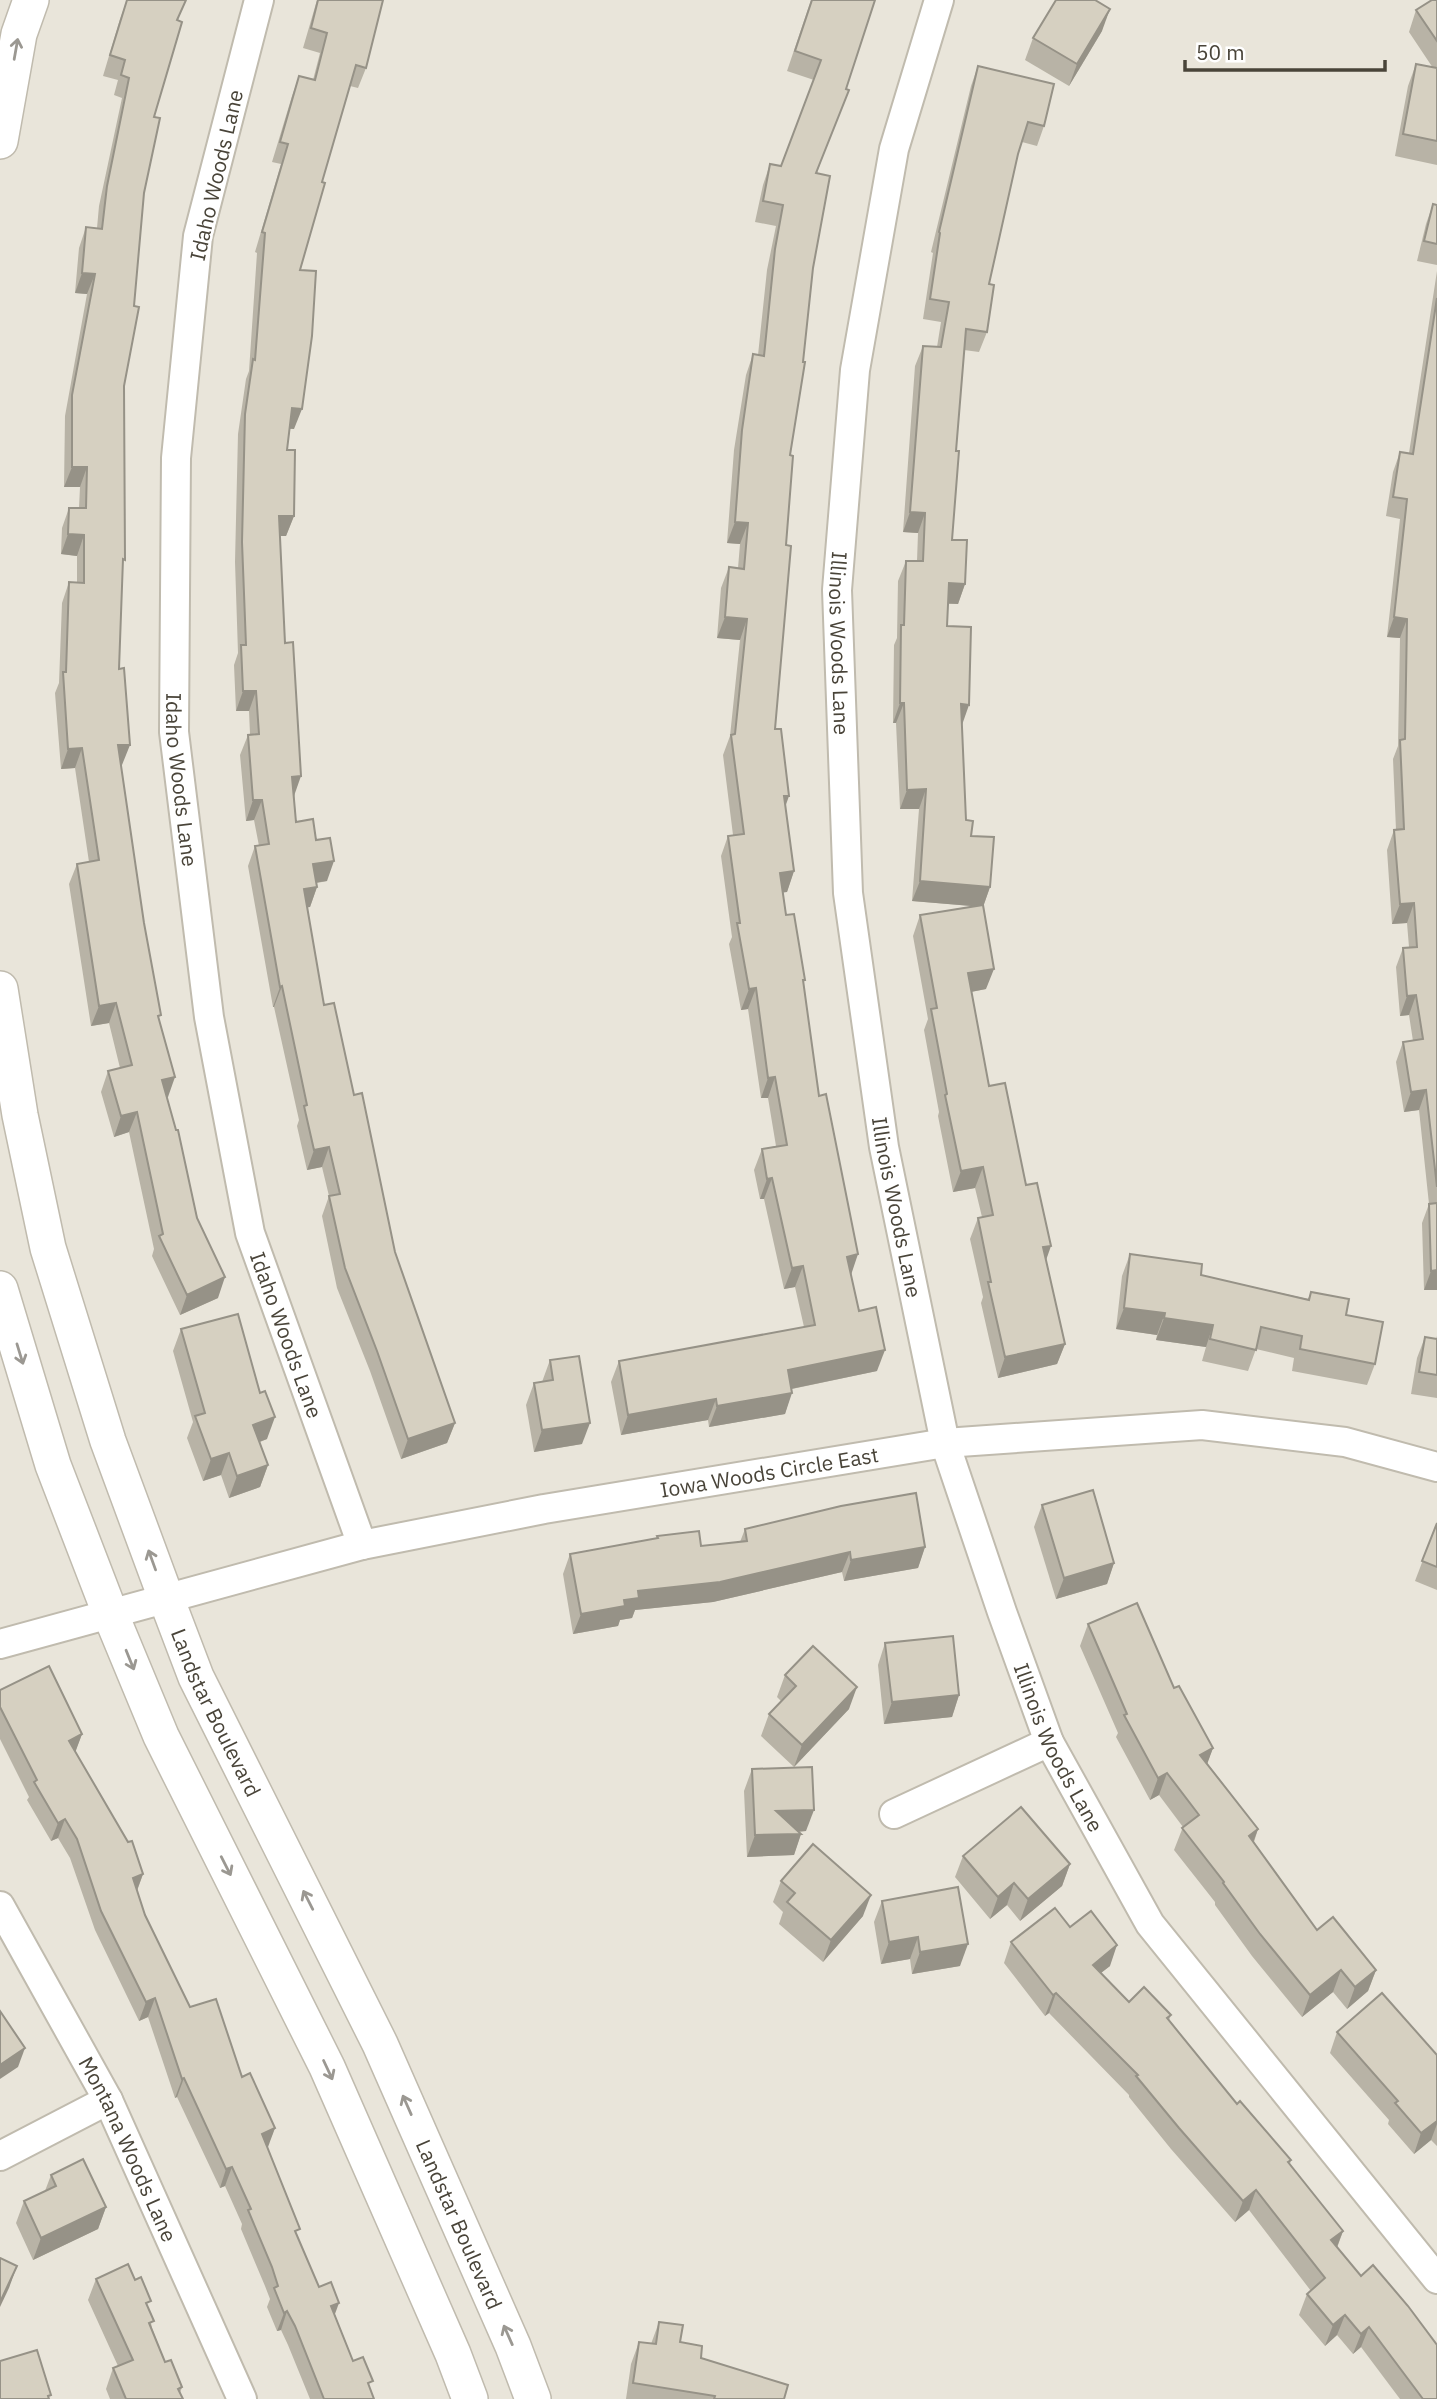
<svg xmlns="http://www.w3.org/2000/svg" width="1437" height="2399" font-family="'IBM Plex Sans',sans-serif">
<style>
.residential{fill:#e9e5da}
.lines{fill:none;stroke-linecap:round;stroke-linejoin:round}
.minor-casing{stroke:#c0bbae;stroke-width:32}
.tertiary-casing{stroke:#c0bbae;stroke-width:38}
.minor{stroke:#fff;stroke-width:28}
.tertiary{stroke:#fff;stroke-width:35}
.wall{fill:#b8b3a6}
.shaded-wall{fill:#969287}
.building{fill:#d6d0c1;stroke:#969287;stroke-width:2}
.oneway{stroke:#9b9892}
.labels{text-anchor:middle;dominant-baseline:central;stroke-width:5;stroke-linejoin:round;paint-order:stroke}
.street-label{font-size:21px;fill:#494439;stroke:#fff}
</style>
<rect width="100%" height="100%" fill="#f5f3ec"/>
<rect class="residential" x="0" y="0" width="1437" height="2399"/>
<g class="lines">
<defs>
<g id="minor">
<path id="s1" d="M259 0 198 236 176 458 174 732 209 1017 250 1233 362 1545"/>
<path id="s2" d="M939 0 894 149 855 370 837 590 848 893 884 1147 945 1443 1002 1612 1049 1742 1150 1924 1437 2279"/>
<path id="s3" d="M0 1644 362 1545 544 1509 945 1443 1202 1425 1345 1442 1437 1467"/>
<path d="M894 1814 1049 1742"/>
<path id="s4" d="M0 1906 108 2100 242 2399"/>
<path d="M0 2156 108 2100"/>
</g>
<g id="tertiary">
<path d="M0 141 19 34 31 0"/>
<path id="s5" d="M0 989 20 1115 48 1248 108 1441 166 1598 196 1677 380 2044 513 2346 533 2399"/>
<path d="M0 1289 53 1465 110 1613 161 1736 327 2067 453 2354 470 2399"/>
</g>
</defs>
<use href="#minor" class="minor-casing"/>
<use href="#tertiary" class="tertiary-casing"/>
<use href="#minor" class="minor"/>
<use href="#tertiary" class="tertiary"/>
</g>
<g class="wall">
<path d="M127 0 178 21 154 117 144 193 124 386 122 567 119 669 122 765H120L159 1020 168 1097H167L218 1298 180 1315 152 1256 154 1249 129 1132 114 1137 101 1092 108 1071 120 1068 109 1023 91 1026 69 884 77 864 89 862 75 768 61 769 55 693 59 683 62 603 69 582 77 583V556L61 554 62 528 69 508H79L80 487H64L65 416 87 294 75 293 79 248 86 227 97 228 99 206 122 98 114 95 118 80 103 76 120 19Z"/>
<path d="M317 0H383L366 68 358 88 350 86 322 182 300 270 294 429H290L287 450 294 516 286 536H280L285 643 296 822 316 840 327 881 317 883V887L310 907H307L324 1005 354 1095 395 1252 455 1423 447 1443 401 1459 370 1371 337 1288 322 1216 329 1196 322 1167 307 1170 297 1126 299 1120 274 1007H273L248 866 255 846H259L254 820 246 821 240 755 248 735 250 734 249 711H236L234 665 238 653 235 562 238 434 246 379 249 371 257 253 255 252 281 164 272 162 292 96 299 76 313 80 320 53 303 48Z"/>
<path d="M811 0H875L817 173 813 268 790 455 786 545 775 729 794 871 787 892H783L786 915 805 980 803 984 819 1096 851 1274 859 1311 877 1371 792 1389 785 1414 709 1427 708 1420 621 1435 611 1382 619 1361 804 1327 795 1287 784 1289 764 1199H760L754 1170 762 1149 776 1146 768 1098H761L748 1009 741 1010 729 944 732 937 721 856 728 836 733 835 723 755 730 736 740 640 717 638 721 588 729 567 738 568 740 544 727 543 734 450 746 375 753 354 758 355 767 270 776 226 755 222 763 185 770 164 781 166 814 80 787 71Z"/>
<path d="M1437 0V165L1395 156 1408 86 1416 64 1433 68 1409 32 1416 10Z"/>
<path d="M1102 31 1069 86 1025 60 1033 38Z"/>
<path d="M978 66 1044 126 1037 146 1022 142 1018 154 989 284 987 332 979 352 964 350 956 451 952 540 965 584 958 604H948L947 626 962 725 966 820 990 887 983 907 986 989 971 992 989 1086 1026 1185 1046 1260 1065 1344 1057 1364 998 1378 981 1303 983 1297 970 1239 978 1218 982 1217 975 1188 953 1192 938 1116 939 1112 924 1030 928 1019 913 936 920 915 973 906 912 901 919 809H900L896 723H893L894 645 897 638 898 581 906 561H917L918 533 903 532 915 366 923 346 937 347 941 322 923 319 933 253 931 252 971 86Z"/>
<path d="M1433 204 1437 205V265L1417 261 1426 224Z"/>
<path d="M1437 271V1290H1424L1422 1223 1429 1204 1419 1110 1404 1112 1396 1062 1403 1042 1413 1041 1409 1015 1400 1016 1396 967 1403 948 1409 947 1407 923 1392 924 1387 850 1394 830H1396L1393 759 1398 746 1400 638 1387 637 1400 519 1386 516 1393 472 1400 452 1409 453Z"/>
<path d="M1130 1254 1201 1275 1308 1299 1311 1292 1346 1315 1375 1364 1367 1385 1292 1371 1294 1358 1256 1349 1248 1371 1202 1361 1206 1347 1156 1340 1157 1335 1116 1329 1122 1276Z"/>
<path d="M181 1329 267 1439 260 1442 268 1465 260 1487 229 1498 221 1475 203 1481 187 1438 193 1422 173 1351Z"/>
<path d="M1437 1336V1398L1411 1394 1417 1358 1425 1337 1436 1339Z"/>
<path d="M550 1360 582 1444 534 1452 526 1405 534 1383 542 1382Z"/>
<path d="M1042 1505 1114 1563 1107 1584 1056 1599 1034 1527Z"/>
<path d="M1437 1523V1590L1415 1581Z"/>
<path d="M745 1529 925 1547 918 1568 844 1581 842 1572 713 1602 635 1610 632 1618 620 1620 618 1626 573 1634 563 1574 570 1554 657 1539V1536L701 1546 740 1542Z"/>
<path d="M1088 1624 1174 1688 1213 1748 1207 1763 1258 1829 1254 1842 1317 1930 1376 1970 1368 1991 1347 2009 1333 1992 1302 2017 1252 1956 1215 1905V1902L1174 1850 1183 1827 1159 1795 1150 1800 1116 1737 1118 1733 1080 1646Z"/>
<path d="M885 1643 959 1695 952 1717 884 1724 878 1665Z"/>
<path d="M785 1675 849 1709 794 1767 761 1736 769 1714 781 1701 777 1697Z"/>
<path d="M0 1690 82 1734 75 1752 143 1874 137 1891 145 1915 190 2007 242 2077 275 2128 267 2147 297 2237 319 2287 335 2315 353 2361 370 2389 374 2399H310L288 2345 281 2330 277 2331 267 2307 270 2299 265 2286 241 2229 242 2224 225 2186 220 2188 177 2097 175 2098 148 2017 139 2021 95 1930 70 1858 58 1838 51 1841 27 1800 29 1797 0 1739Z"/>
<path d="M752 1769 806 1831 799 1832 801 1834 794 1855 747 1857 744 1791Z"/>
<path d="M963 1856 1070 1864 1062 1886 1020 1921 1007 1905 990 1919 955 1877Z"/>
<path d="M781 1881 863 1916 823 1962 779 1924 783 1912 773 1902Z"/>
<path d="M882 1901 960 1966 912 1974 910 1959 881 1964 874 1922Z"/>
<path d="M1070 1927 1110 1966 1101 1973 1129 2002 1171 2015 1169 2020 1237 2104 1291 2160 1290 2164 1343 2231 1337 2248 1437 2399H1400L1361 2347 1353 2354 1337 2335 1325 2346 1299 2315 1307 2294 1311 2291 1249 2210 1235 2222 1171 2149 1129 2097V2095L1049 2013 1045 2016 1004 1963 1011 1942Z"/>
<path d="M1337 2032 1437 2055V2146L1431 2140 1414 2154 1388 2124 1389 2120 1330 2053Z"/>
<path d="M51 2175 106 2207 98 2229 33 2260 16 2223 24 2201 45 2191Z"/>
<path d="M96 2279 135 2280 148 2308 152 2328 165 2362 182 2387 180 2393 183 2399H110L106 2389 113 2368 118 2366 88 2300Z"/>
<path d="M659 2322 680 2342 701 2358 784 2399H626L631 2364 639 2342 651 2344Z"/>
</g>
<g class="shaded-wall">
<path d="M1110 9 1102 31 1069 86 1077 64Z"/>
<path d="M82 273 95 274 87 294 75 293Z"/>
<path d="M292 408 302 409 294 429 285 428Z"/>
<path d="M72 467H87L80 487H64Z"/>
<path d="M910 512 925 513 918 533 903 532Z"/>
<path d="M279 516H294L286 536H272Z"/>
<path d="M735 522 748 523 740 544 727 543Z"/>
<path d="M68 534 84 535 77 556 61 554Z"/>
<path d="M949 583 965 584 958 604 942 603Z"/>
<path d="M725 617 747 619 740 640 717 638Z"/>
<path d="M1394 617 1407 619 1400 638 1387 637Z"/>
<path d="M243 691H256L249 711H236Z"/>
<path d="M900 703H904L896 723H893Z"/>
<path d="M961 704 969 705 962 725Z"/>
<path d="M118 745H130L122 765 110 766Z"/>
<path d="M82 748 75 768 61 769 68 749Z"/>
<path d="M301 776 294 796 292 777Z"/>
<path d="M926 789 919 809H900L907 790Z"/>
<path d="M784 796H789L782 816Z"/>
<path d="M253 800H262L254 820 246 821Z"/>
<path d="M334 861 327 881 306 884 313 864Z"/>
<path d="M794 871 787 892 773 894 780 873Z"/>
<path d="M920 881 990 887 983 907 912 901Z"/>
<path d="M317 887 310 907 297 909 304 889Z"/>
<path d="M1414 903 1407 923 1392 924 1400 904Z"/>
<path d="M994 969 986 989 960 994 968 973Z"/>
<path d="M282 986 274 1007H273L280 987Z"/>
<path d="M756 988 748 1009 741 1010 749 989Z"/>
<path d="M1416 995 1409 1015 1400 1016 1407 996Z"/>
<path d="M116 1003 109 1023 91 1026 99 1006Z"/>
<path d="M175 1077 168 1097 155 1101 162 1080Z"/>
<path d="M775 1077 768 1098H761L768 1078Z"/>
<path d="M1426 1090 1419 1110 1404 1112 1411 1092Z"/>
<path d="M137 1112 129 1132 114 1137 121 1116Z"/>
<path d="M329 1147 322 1167 307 1170 314 1150Z"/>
<path d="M983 1167 975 1188 953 1192 961 1171Z"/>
<path d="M772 1178 764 1199H760L767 1179Z"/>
<path d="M1051 1246 1044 1266 1043 1247Z"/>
<path d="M858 1254 851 1275 847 1257Z"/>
<path d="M803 1266 795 1287 784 1289 792 1268Z"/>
<path d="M1437 1270V1290H1424L1431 1271Z"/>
<path d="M225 1277 218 1298 180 1315 187 1295Z"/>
<path d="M1124 1308 1165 1313 1157 1335 1116 1329Z"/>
<path d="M1164 1318 1213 1325 1206 1347 1156 1340Z"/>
<path d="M1065 1344 1057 1364 998 1378 1005 1357Z"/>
<path d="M885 1350 877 1371 781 1391 788 1370Z"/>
<path d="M792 1393 785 1414 709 1427 717 1406Z"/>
<path d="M716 1399 708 1420 621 1435 628 1415Z"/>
<path d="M275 1417 267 1439 245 1447 253 1425Z"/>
<path d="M455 1423 447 1443 401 1459 408 1439Z"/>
<path d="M590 1423 582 1444 534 1452 542 1430Z"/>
<path d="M229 1453 221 1475 203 1481 211 1459Z"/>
<path d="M268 1465 260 1487 229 1498 237 1476Z"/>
<path d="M925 1547 918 1568 844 1581 851 1560Z"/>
<path d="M850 1552 842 1572 713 1602 635 1610 632 1618 620 1620 618 1626 573 1634 581 1614 624 1600 638 1591Z"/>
<path d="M1114 1563 1107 1584 1056 1599 1064 1578Z"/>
<path d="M857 1687 849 1709 794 1767 802 1745Z"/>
<path d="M959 1695 952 1717 884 1724 892 1702Z"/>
<path d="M82 1734 75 1753 69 1741Z"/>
<path d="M1213 1748 1205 1770 1200 1755Z"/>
<path d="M1167 1773 1159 1795 1150 1800 1158 1778Z"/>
<path d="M814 1810 806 1831 768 1833 776 1811Z"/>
<path d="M65 1819 58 1838 51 1841 58 1823Z"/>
<path d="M1258 1829 1250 1851 1249 1836Z"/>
<path d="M801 1834 794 1855 747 1857 755 1835Z"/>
<path d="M1070 1864 1062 1886 1020 1921 1028 1899Z"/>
<path d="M143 1874 136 1893 133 1878Z"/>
<path d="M1014 1883 1007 1905 990 1919 998 1897Z"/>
<path d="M871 1895 863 1916 823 1962 831 1940Z"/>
<path d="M918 1937 910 1959 881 1964 889 1942Z"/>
<path d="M968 1944 960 1966 912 1974 920 1952Z"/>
<path d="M1117 1945 1110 1966 1085 1985 1093 1965Z"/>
<path d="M1341 1970 1333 1992 1302 2017 1310 1995Z"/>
<path d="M1376 1970 1368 1991 1347 2009 1355 1987Z"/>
<path d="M1056 1993 1049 2013 1045 2016 1053 1995Z"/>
<path d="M155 1998 148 2017 139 2021 146 2002Z"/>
<path d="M25 2048 18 2067 0 2079V2065Z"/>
<path d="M184 2078 177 2097 175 2098 182 2079Z"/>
<path d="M1437 2121V2124L1431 2140 1414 2154 1421 2133Z"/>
<path d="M275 2128 268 2147 255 2153 262 2134Z"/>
<path d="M232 2167 225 2186 220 2188 226 2169Z"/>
<path d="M1256 2190 1249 2210 1235 2222 1243 2201Z"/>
<path d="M106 2207 98 2229 33 2260 41 2238Z"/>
<path d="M1343 2231 1335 2252 1331 2240Z"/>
<path d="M17 2266 9 2288 0 2307V2302Z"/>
<path d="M339 2303 332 2322 331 2306Z"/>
<path d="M287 2311 281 2330 277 2331 284 2313Z"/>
<path d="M1345 2315 1337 2335 1325 2346 1333 2325Z"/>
<path d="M1369 2327 1361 2347 1353 2354 1361 2334Z"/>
</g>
<g class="building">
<path d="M127 0H186L177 20 182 22 154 117 160 118 144 193 134 306 139 307 124 386 125 560 123 559 119 669 124 668 130 745H118L144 923 161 1015 158 1016 175 1077 162 1080 176 1130H178L197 1218 225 1277 187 1295 159 1236 163 1234 137 1112 121 1116 108 1071 132 1065 116 1003 99 1006 77 864 99 860 82 748 68 749 63 672H66L69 582 84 583V535L68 534 69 508H86L87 467H72V395L95 274 82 273 86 227 102 229 107 186 129 78 121 75 125 60 110 55Z"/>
<path d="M318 0H383L366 68 356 65 322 182 325 183 300 270 316 271 312 336 302 409 292 408 287 450H295L294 516H279L285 643 293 642 301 776 292 777 296 822 313 819 316 840 330 838 334 861 313 864 317 887 304 889 324 1005 334 1003 354 1095 362 1093 395 1252 455 1423 408 1439 377 1351 345 1268 329 1196 340 1194 329 1147 314 1150 304 1106 307 1105 282 986 280 987 255 846 269 844 262 800H253L248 735 259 734 256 691H243L241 645H246L242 542 245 414 253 359 255 360 265 233 262 232 288 144 280 142 299 76 315 80 327 33 311 28Z"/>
<path d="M812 0H875L846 89 849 90 816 173 830 176 813 268 803 362H805L790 455 793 456 786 545 791 546 775 729H781L789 796H784L794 871 780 873 786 915 794 914 805 980H803L819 1096 826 1094 858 1254 847 1257 859 1311 876 1307 885 1350 788 1370 792 1393 717 1406 716 1399 628 1415 619 1361 815 1325 803 1266 792 1268 772 1178 767 1179 762 1149 787 1145 775 1077 768 1078 756 988 749 989 737 923H740L728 836 744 834 731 735 735 734 747 619 725 617 729 567 744 569 748 523 735 522 742 430 753 354 764 356 775 249 783 205 763 201 770 164 781 166 821 60 795 51Z"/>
<path d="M1056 0H1095L1110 9 1077 64 1033 38Z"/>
<path d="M1432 0H1437V41L1416 10Z"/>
<path d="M1416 64 1437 68V141L1403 134Z"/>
<path d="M978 66 1054 84 1044 126 1028 122 1018 154 989 284 994 285 987 332 966 329 956 451H959L952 540H967L965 584 949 583 947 626 971 627 969 705 961 704 966 820 973 821 971 836 994 837 990 887 920 881 926 789 907 790 904 703H900L901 625H904L906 561H923L925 513 910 512 923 346 941 347 949 302 930 299 940 233 939 232Z"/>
<path d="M1433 204 1437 205V244L1424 241Z"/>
<path d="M1437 298V1187L1426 1090 1411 1092 1403 1042 1423 1039 1416 995 1407 996 1403 948 1417 947 1414 903 1400 904 1394 830 1404 829 1400 740 1405 739 1407 619 1394 617 1407 499 1393 497 1400 452 1413 454Z"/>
<path d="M983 905 994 969 968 973 989 1086 1005 1083 1026 1185 1037 1183 1051 1246 1043 1247 1065 1344 1005 1357 988 1282H991L978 1218 993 1215 983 1167 961 1171 945 1095 947 1094 931 1009 937 1008 920 915Z"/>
<path d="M1437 1203V1270L1431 1271 1429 1204Z"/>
<path d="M1130 1254 1202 1264 1201 1275 1309 1300 1311 1292 1349 1299 1346 1315 1383 1322 1375 1364 1300 1349 1302 1336 1261 1327 1256 1350 1210 1339 1213 1325 1164 1318 1165 1313 1124 1308Z"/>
<path d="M238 1314 260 1393 265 1391 275 1417 253 1425 268 1465 237 1476 229 1453 211 1459 195 1416 205 1413 181 1329Z"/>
<path d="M1425 1337 1437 1339V1375L1419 1372Z"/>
<path d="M579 1356 590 1423 542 1430 534 1383 553 1380 550 1360Z"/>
<path d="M1093 1490 1114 1563 1064 1578 1042 1505Z"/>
<path d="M916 1493 925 1547 851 1560 850 1552 720 1582 638 1591 639 1598 624 1600 625 1606 581 1614 570 1554 658 1538 657 1536 699 1531 701 1546 747 1541 745 1529 841 1506Z"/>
<path d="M1437 1523V1567L1422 1561Z"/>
<path d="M1137 1603 1174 1688 1179 1686 1213 1748 1200 1755 1258 1829 1249 1836 1317 1930 1333 1917 1376 1970 1355 1987 1341 1970 1310 1995 1260 1934 1223 1883 1224 1882 1182 1828 1199 1815 1167 1773 1158 1778 1124 1715 1127 1714 1088 1624Z"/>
<path d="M953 1636 959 1695 892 1702 885 1643Z"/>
<path d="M813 1646 857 1687 802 1745 769 1714 796 1686 785 1675Z"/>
<path d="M49 1666 82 1734 69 1741 128 1842 132 1841 143 1874 133 1878 145 1915 190 2007 216 1999 242 2077 250 2073 275 2128 262 2134 300 2229 295 2231 319 2287 331 2282 339 2303 331 2306 353 2361 363 2357 373 2381 368 2383 374 2399H324L295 2326 287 2311 284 2313 274 2288 278 2286 272 2267 248 2210 251 2209 232 2167 226 2169 184 2078 182 2079 155 1998 146 2002 101 1911 77 1839 65 1819 58 1823 34 1782 37 1780 0 1707V1690Z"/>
<path d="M812 1767 814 1810 776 1811 801 1834 755 1835 752 1769Z"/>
<path d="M1021 1807 1070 1864 1028 1899 1014 1883 998 1897 963 1856Z"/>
<path d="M813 1844 871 1895 831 1940 787 1902 795 1893 781 1881Z"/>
<path d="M958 1887 968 1944 920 1952 918 1937 889 1942 882 1901Z"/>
<path d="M1055 1908 1070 1927 1091 1911 1117 1945 1093 1965 1129 2002 1144 1987 1171 2015 1167 2018 1237 2104 1240 2101 1291 2160 1288 2162 1343 2231 1331 2240 1361 2276 1373 2265 1408 2306 1437 2345V2399H1423L1369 2327 1361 2334 1345 2315 1333 2325 1307 2294 1325 2278 1256 2190 1243 2201 1179 2128 1136 2076 1138 2075 1056 1993 1053 1995 1011 1942Z"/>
<path d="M1382 1993 1437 2055V2121L1421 2133 1395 2103 1398 2101 1337 2032Z"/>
<path d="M0 2011 25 2048 0 2065Z"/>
<path d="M83 2159 106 2207 41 2238 24 2201 56 2186 51 2175Z"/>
<path d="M0 2258 17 2266 0 2302Z"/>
<path d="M128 2264 135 2280 141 2277 151 2301 146 2303 154 2321 149 2323 165 2362 171 2360 182 2387 178 2389 183 2399H126L113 2368 133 2360 96 2279Z"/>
<path d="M659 2322 683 2325 680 2342 702 2346 701 2358 788 2385 784 2399H714L715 2396 633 2383 639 2342 656 2344Z"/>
<path d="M37 2350 51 2395 48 2396 49 2399H0V2361Z"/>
</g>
<defs><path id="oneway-shaft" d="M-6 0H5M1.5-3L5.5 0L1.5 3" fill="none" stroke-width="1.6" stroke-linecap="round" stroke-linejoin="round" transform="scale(1.75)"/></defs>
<g class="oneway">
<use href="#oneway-shaft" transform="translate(16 49) rotate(-80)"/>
<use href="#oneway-shaft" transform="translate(20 1354) rotate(73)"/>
<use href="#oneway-shaft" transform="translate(152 1560) rotate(-110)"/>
<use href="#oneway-shaft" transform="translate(130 1660) rotate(68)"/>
<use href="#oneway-shaft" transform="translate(226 1866) rotate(63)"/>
<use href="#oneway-shaft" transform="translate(308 1900) rotate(-117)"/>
<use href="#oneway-shaft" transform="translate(328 2070) rotate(65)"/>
<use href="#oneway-shaft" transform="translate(407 2105) rotate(-114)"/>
<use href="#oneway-shaft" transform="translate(508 2335) rotate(-114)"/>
</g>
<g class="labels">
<g class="street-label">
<text transform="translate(216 175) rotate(-77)">Idaho Woods Lane</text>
<text stroke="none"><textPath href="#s2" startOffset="654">Illinois Woods Lane</textPath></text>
<text stroke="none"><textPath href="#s1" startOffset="789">Idaho Woods Lane</textPath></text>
<text stroke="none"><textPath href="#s2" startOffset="1222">Illinois Woods Lane</textPath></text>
<text stroke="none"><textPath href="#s1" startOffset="1356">Idaho Woods Lane</textPath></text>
<text stroke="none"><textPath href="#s3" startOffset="789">Iowa Woods Circle East</textPath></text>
<text stroke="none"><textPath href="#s5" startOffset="758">Landstar Boulevard</textPath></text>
<text stroke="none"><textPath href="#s2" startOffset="1788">Illinois Woods Lane</textPath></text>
<text stroke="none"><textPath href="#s4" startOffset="275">Montana Woods Lane</textPath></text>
<text stroke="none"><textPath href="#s5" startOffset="1325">Landstar Boulevard</textPath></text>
</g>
</g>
<path d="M1185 60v10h200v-10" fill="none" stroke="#494439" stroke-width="3.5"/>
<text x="1196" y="60" font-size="21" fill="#494439" stroke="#ffffff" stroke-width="5" paint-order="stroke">50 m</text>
</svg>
